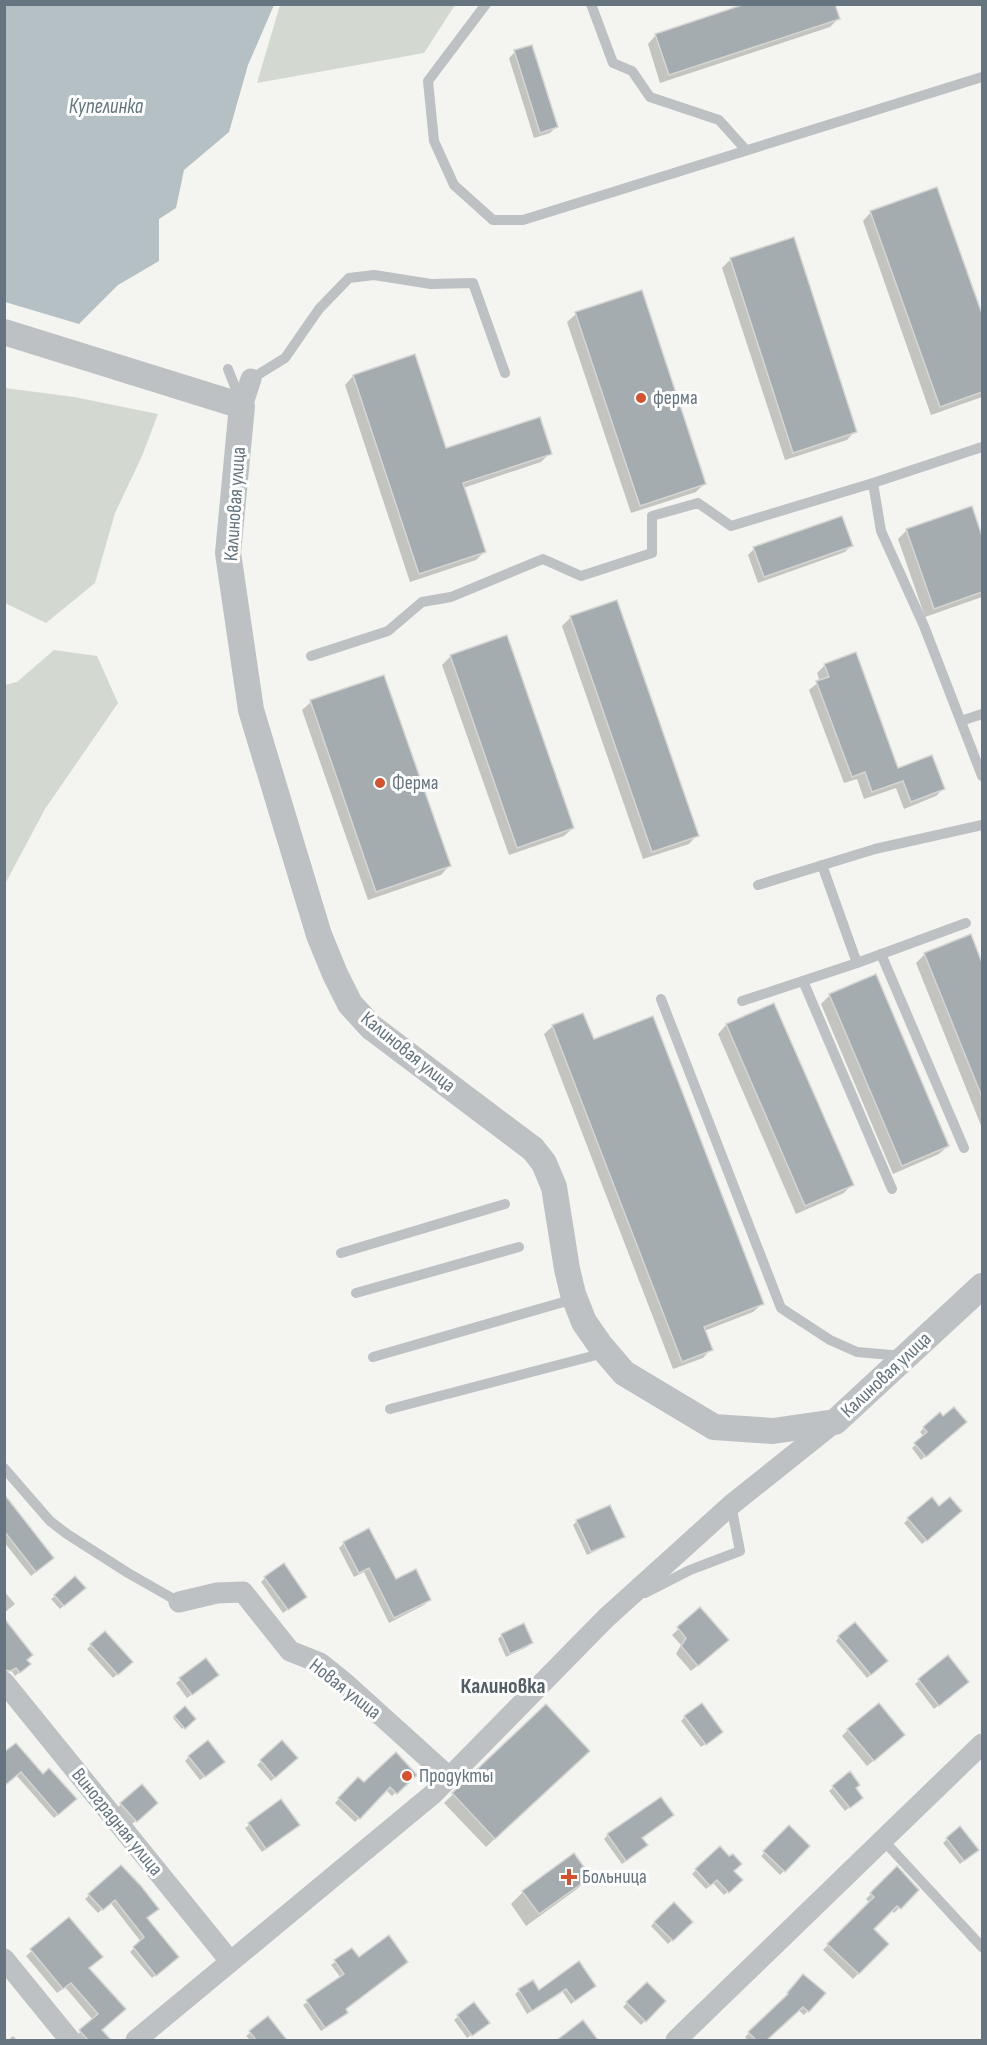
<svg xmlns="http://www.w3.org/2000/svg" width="987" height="2045" font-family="'Sofia Sans Condensed',sans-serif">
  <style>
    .green { fill: #d3d9d0 }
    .water { fill: #b4c0c3 }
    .shadow { fill: #0003 }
    .building { fill: #a4acb0; stroke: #d5d5d3; stroke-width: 1.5 }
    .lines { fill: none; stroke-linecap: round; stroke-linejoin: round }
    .service { stroke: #bdc1c4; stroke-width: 10 }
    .minor { stroke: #bdc1c4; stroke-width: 21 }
    .tertiary { stroke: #bdc1c4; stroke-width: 26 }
    .poi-dot { fill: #d6512e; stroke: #fff; stroke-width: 2 }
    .labels { text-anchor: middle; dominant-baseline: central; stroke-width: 6; stroke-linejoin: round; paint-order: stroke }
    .poi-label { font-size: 20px; fill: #65747f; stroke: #fff; text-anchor: start }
    .street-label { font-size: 20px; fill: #65747f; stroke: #fff }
    .water-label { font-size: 21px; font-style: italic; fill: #61767d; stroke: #fff }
    .quarter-label { font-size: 22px; font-weight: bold; fill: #525d65; stroke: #fff }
  </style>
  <rect width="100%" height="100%" fill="#f4f4f0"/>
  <g class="green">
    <polygon points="280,5 280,4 455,5 424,53 257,83"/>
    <polygon points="5,388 74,397 158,414 142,456 115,513 95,583 46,623 5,603"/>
    <polygon points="54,650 97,656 118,703 45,809 5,884 5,685 17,682"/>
  </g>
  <polygon class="water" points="4,5 274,5 248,65 229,132 184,170 176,208 159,219 159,261 118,285 79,324 5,302"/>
  <g class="shadow">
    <polygon points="838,19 830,27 660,83 648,44 656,35"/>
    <polygon points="515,52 556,127 550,133 534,138 509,58"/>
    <polygon points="936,189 982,319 982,397 931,415 863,221 871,212"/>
    <polygon points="731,259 855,431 847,440 785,460 722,268"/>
    <polygon points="576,314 705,483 696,492 631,513 567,322"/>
    <polygon points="353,376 445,450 550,453 541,462 463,488 484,552 476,560 410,582 345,385"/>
    <polygon points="971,508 982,541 982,597 925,617 898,539 907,530"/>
    <polygon points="851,546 845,552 758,583 748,555 754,549"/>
    <polygon points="616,602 697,835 689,844 643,859 562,626 570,618"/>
    <polygon points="451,656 573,828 564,836 509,855 442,665"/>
    <polygon points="825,665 898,770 943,789 936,796 904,809 896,788 864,799 857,779 844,783 809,690 820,681 817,673"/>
    <polygon points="311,702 449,866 441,875 368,900 302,710"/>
    <polygon points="970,936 982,967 982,1128 916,963 925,954"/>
    <polygon points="876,976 948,1146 939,1154 893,1174 821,1004 829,996"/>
    <polygon points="774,1005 852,1184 844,1193 796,1214 718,1034 726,1025"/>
    <polygon points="553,1026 593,1041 762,1304 753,1312 704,1331 711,1349 703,1358 673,1369 544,1034"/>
    <polygon points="961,1426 921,1460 912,1448 924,1437 920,1432 924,1428"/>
    <polygon points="931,1500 939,1509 956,1515 922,1544 904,1523"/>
    <polygon points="4,1509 47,1563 31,1576 4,1542"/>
    <polygon points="577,1521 623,1537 619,1540 587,1555 573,1525"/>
    <polygon points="344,1543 395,1581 429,1600 424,1605 389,1623 364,1572 354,1577 339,1548"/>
    <polygon points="265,1578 301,1600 283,1613 261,1582"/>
    <polygon points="84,1588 60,1609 51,1599 55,1596"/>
    <polygon points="4,1591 15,1604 4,1613"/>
    <polygon points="700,1609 721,1646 691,1671 676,1654 681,1645 672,1635"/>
    <polygon points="105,1633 131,1662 113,1678 87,1649"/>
    <polygon points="502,1635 531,1643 527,1647 506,1657 498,1639"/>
    <polygon points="839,1637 882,1665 867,1678 836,1641"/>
    <polygon points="4,1638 26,1660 25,1668 15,1676 11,1670 4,1674"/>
    <polygon points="948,1657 964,1685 934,1709 915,1684"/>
    <polygon points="206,1660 214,1679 187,1698 176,1683"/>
    <polygon points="546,1706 579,1760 486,1847 444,1803"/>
    <polygon points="185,1708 194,1719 182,1729 173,1718"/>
    <polygon points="685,1717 717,1736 701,1747 681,1721"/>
    <polygon points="848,1730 897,1741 867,1766 842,1736"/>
    <polygon points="282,1742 296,1758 271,1781 257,1765"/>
    <polygon points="4,1754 75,1799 54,1818 16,1775"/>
    <polygon points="189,1757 219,1765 200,1780 185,1761"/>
    <polygon points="415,1774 392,1796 386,1790 355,1822 335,1803 358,1779 364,1784"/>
    <polygon points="850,1774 857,1801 845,1811 829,1791"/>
    <polygon points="141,1786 152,1807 132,1824 117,1808"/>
    <polygon points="281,1801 294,1829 262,1852 245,1828"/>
    <polygon points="789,1827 808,1846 780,1875 761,1856"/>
    <polygon points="960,1828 973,1853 960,1864 943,1843"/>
    <polygon points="608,1835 641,1838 642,1849 622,1864 604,1839"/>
    <polygon points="720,1848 729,1858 732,1871 741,1880 724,1895 713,1883 706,1889 692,1874"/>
    <polygon points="121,1867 145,1919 173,1960 152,1978 130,1952 141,1942 110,1902 98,1913 85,1899"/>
    <polygon points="897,1868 917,1890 894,1913 891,1910 872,1929 887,1944 853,1979 823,1950 870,1903 866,1899"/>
    <polygon points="589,1877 577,1889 526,1926 511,1904 523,1892"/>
    <polygon points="674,1904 690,1922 668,1944 651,1926"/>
    <polygon points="69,1919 88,1968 124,2009 101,2030 109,2040 78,2040 75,2037 93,2020 65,1987 57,1993 26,1956"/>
    <polygon points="351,1950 342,2016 321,2031 303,2005 341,1978 331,1965"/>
    <polygon points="578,1963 590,1989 571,2004 562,1991 527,2014 515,1994 519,1991 539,1992"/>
    <polygon points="799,1980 808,2011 804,2015 798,2010 765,2040 748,2040 745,2037 785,1999 784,1998"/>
    <polygon points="647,1984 664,2001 641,2025 623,2007"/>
    <polygon points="474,2004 484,2026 467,2038 454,2020"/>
    <polygon points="268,2019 285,2040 250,2040 246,2036"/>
    <polygon points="582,2022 596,2040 559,2040"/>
    <polygon points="13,2036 17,2040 8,2040"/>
  </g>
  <g class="building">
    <polygon points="745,4 835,4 840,19 669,75 655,34"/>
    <polygon points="532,45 558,127 540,133 514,50"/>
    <polygon points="937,187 982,314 982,392 940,407 870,211"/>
    <polygon points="794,237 857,432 793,453 730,258"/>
    <polygon points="642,290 706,484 640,506 575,312"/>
    <polygon points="415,354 446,448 540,417 552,454 463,483 486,552 419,574 353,375"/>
    <polygon points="972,506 982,536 982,592 934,609 906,529"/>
    <polygon points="842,516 853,546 764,577 753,547"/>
    <polygon points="617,600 699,836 652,852 570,616"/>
    <polygon points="507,635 574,828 517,848 450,655"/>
    <polygon points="856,652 898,768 932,755 945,789 911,802 903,781 872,792 865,772 852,777 816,681 829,677 824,664"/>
    <polygon points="384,675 451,866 376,892 310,700"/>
    <polygon points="971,934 982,963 982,1097 924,953"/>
    <polygon points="876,974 949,1146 902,1166 829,994"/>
    <polygon points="774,1003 854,1185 805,1206 726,1024"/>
    <polygon points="583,1013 594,1039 653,1016 764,1304 704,1327 713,1350 682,1362 552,1025"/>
    <polygon points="954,1407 967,1422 926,1457 914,1443 927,1432 923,1427 940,1412 943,1416"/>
    <polygon points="4,1494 54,1558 36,1572 4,1531"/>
    <polygon points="932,1497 939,1506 950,1497 962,1511 927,1541 907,1518"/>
    <polygon points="610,1505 625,1537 591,1552 576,1520"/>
    <polygon points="369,1528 396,1579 416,1569 431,1600 394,1618 369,1568 359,1573 343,1542"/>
    <polygon points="284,1563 307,1597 288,1610 264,1577"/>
    <polygon points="75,1576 86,1588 64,1606 54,1595"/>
    <polygon points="700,1607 729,1640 698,1666 681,1646 686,1638 677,1627"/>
    <polygon points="4,1618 33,1655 27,1660 31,1664 20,1673 16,1668 11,1671 4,1670"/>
    <polygon points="855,1622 888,1661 871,1675 838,1636"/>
    <polygon points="524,1623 533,1643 510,1654 501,1634"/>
    <polygon points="105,1631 133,1662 118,1675 90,1644"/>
    <polygon points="948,1655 969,1682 939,1706 918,1679"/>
    <polygon points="206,1658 219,1675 192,1695 179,1678"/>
    <polygon points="702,1703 723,1732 706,1745 684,1716"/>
    <polygon points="879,1703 905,1735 874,1761 847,1729"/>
    <polygon points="546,1704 590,1751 495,1839 452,1793"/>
    <polygon points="185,1706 196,1719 185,1729 174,1716"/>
    <polygon points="208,1740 225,1762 205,1777 188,1756"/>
    <polygon points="282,1740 298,1758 275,1778 260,1760"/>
    <polygon points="16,1743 43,1774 49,1768 77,1799 58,1815 21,1772 4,1786 4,1752"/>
    <polygon points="396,1752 417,1775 397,1794 390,1787 360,1819 338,1798 358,1777 364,1782"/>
    <polygon points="850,1771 860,1785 856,1788 863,1798 850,1808 832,1786"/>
    <polygon points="142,1784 158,1803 137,1822 120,1803"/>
    <polygon points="661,1797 674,1815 642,1838 648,1845 626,1861 607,1834"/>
    <polygon points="281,1799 300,1825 266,1849 248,1823"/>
    <polygon points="789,1825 810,1846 785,1872 763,1851"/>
    <polygon points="960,1826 979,1850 964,1861 946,1838"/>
    <polygon points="720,1846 729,1856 733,1854 742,1864 734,1871 743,1880 729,1893 717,1880 710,1886 695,1869"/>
    <polygon points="574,1853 591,1877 539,1914 522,1891"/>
    <polygon points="121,1865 141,1886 159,1909 147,1918 179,1957 156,1976 133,1947 144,1937 115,1900 103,1910 88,1894"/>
    <polygon points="897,1866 919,1890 901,1909 897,1906 874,1929 889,1944 859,1974 827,1944 874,1897 870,1893"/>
    <polygon points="674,1902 693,1922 673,1941 654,1922"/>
    <polygon points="69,1917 103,1957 89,1968 126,2009 102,2030 111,2040 88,2040 79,2030 98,2014 71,1983 63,1989 30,1949"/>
    <polygon points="389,1935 408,1962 346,2009 348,2013 325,2028 306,2000 344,1974 334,1960 352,1948 359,1957"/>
    <polygon points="579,1961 596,1986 575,2001 566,1989 532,2011 518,1989 533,1980 539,1990"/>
    <polygon points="803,1974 826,1993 809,2012 803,2007 767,2040 756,2040 748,2032 788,1994 787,1993"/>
    <polygon points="647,1982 666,2001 646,2022 626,2002"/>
    <polygon points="474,2002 490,2023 472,2036 457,2015"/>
    <polygon points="268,2016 287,2040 256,2040 249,2031"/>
    <polygon points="583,2020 598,2040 557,2040"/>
  </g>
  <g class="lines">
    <g class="service">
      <polyline points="486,4 428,81 434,141 454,185 493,220 523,220 982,77"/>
      <polyline points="591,4 613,63 632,71 650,97 719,120 746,150"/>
      <polyline points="228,369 241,402"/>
      <polyline points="251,379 285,358 319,309 349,278 374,275 431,284 473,283 505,373"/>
      <polyline points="873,483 982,447"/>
      <polyline points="311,656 388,631 422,602 451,597 543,559 581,576 652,553 652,516 698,503 731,526 873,483 881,531 924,626 982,776"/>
      <polyline points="961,721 982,714"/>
      <polyline points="822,865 857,963 966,923"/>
      <polyline points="758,885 875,849 982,825"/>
      <polyline points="881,954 964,1148"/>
      <polyline points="803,981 892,1189"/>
      <polyline points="661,999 781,1308 830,1340 857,1352 903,1356"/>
      <polyline points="742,1001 857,963"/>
      <polyline points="341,1253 505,1204"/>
      <polyline points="356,1293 519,1247"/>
      <polyline points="373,1357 574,1299"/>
      <polyline points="390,1409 604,1353"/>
      <polyline points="4,1468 50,1521 67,1534 128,1573 179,1602"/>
      <polyline points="645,1593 690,1570 740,1551 731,1505"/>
      <polyline points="884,1841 982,1947"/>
    </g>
    <g class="minor">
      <polyline points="242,406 251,379"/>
      <polyline points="179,1602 217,1593 243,1592 290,1651 320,1663 345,1683 449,1777"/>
      <polyline points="4,1682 230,1961"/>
      <polyline points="4,1959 70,2040"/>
      <polyline points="136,2040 433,1794 606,1618 731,1505 835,1422"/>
      <polyline points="676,2040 982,1744"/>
    </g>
    <polyline class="tertiary" points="4,332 242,406 228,553 251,710 319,935 335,974 350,1004 371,1027 533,1149 544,1163 554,1187 567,1269 573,1294 584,1322 600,1345 624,1373 714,1427 773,1431 835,1422 982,1286"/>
  </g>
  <g class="poi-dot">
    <circle cx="641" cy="398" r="6"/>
    <circle cx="380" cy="783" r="6"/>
    <circle cx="407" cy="1776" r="6"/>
    <path d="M566 1868h6v6h6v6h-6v6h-6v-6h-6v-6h6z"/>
  </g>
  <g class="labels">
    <g class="poi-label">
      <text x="653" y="398">ферма</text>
      <text x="392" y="783">Ферма</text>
      <text x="419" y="1776">Продукты</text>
      <text x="582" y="1877">Больница</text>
    </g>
    <g class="street-label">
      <text transform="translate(235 504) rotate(-86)">Калиновая улица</text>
      <text transform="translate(408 1052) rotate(39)">Калиновая улица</text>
      <text transform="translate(886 1375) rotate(-43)">Калиновая улица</text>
      <text transform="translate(345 1689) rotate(38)">Новая улица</text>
      <text transform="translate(117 1822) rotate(51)">Виноградная улица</text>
    </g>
    <g class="water-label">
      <text x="106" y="106">Купелинка</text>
    </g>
    <g class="quarter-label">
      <text x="503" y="1686">Калиновка</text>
    </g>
  </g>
  <rect width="987" height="2045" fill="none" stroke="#65747f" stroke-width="12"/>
</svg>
